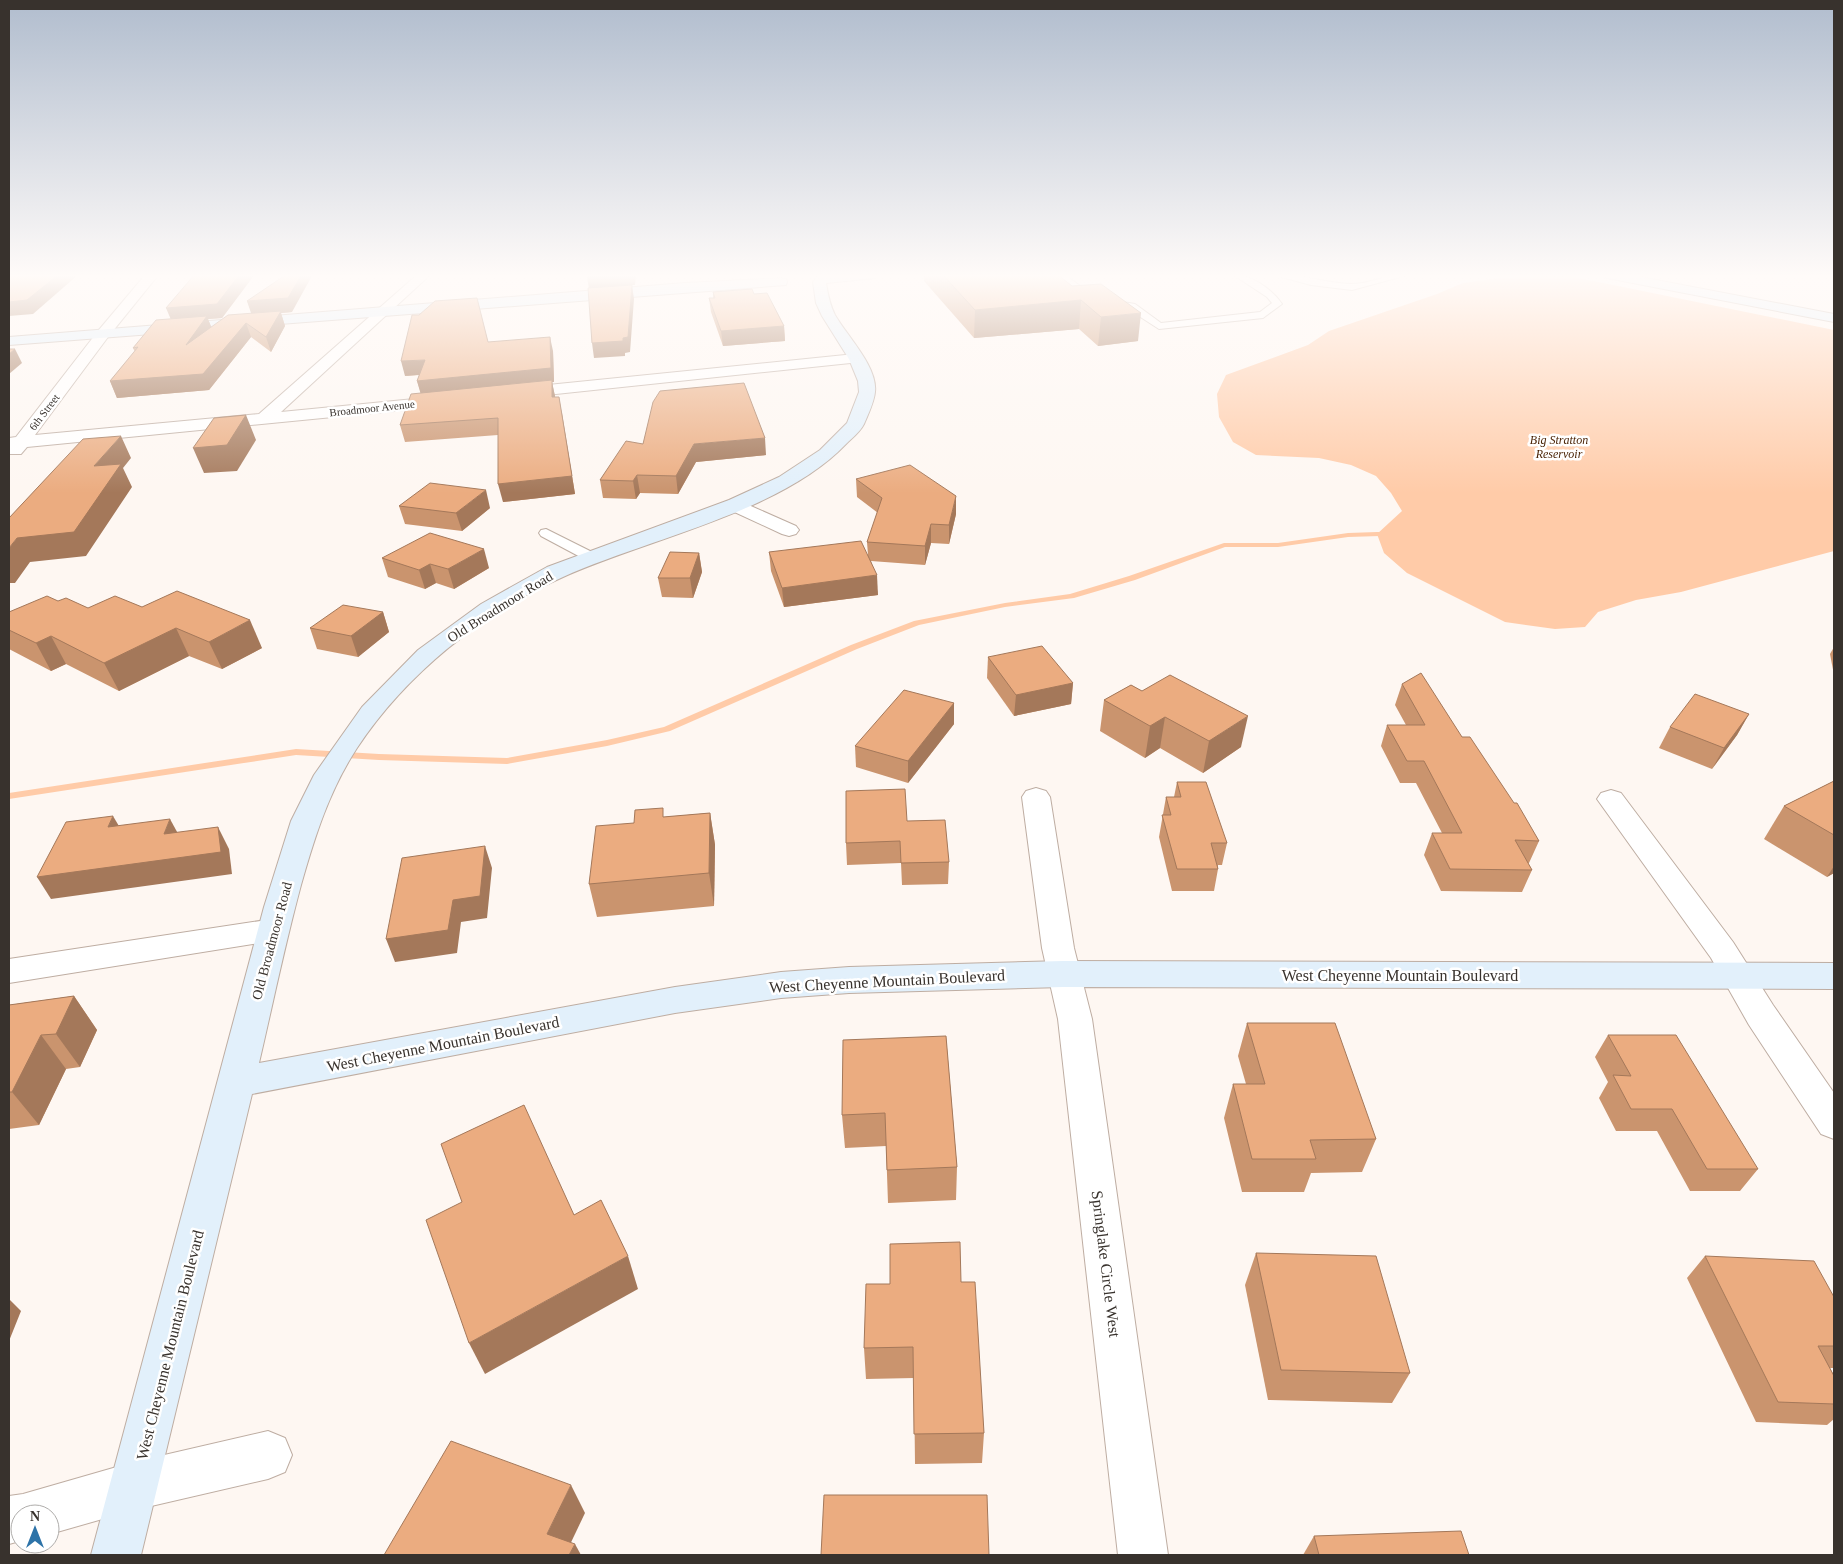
<svg xmlns="http://www.w3.org/2000/svg" width="1843" height="1564" font-family="'Times New Roman',serif">
  <style>
    .water { fill: #ffcba8 }
    .lines { fill: none; stroke-linecap: round; stroke-linejoin: round }
    .stream { fill: #ffcba8; fill-rule: evenodd }
    .lane-casing { stroke: #beada2; stroke-width: 2 }
    .street-casing { stroke: #beada2; stroke-width: 2 }
    .secondary-casing { stroke: #beada2; stroke-width: 2 }
    .lane { fill: #fff; fill-rule: evenodd }
    .street { fill: #fff; fill-rule: evenodd }
    .secondary { fill: #e2f0fb; fill-rule: evenodd }
    .wall { fill: #ca946e }
    .shaded-wall { fill: #a4785a }
    .building { fill: #ebac80; stroke: #a4785a }
    .labels { text-anchor: middle; dominant-baseline: central; stroke-width: 5; stroke-linejoin: round; paint-order: stroke }
    .far-street-label { font-size: 11px; fill: #38322d; stroke: #fff }
    .far-water-label { font-size: 12px; font-style: italic; fill: #461f00; stroke: #fff }
    .street-label { font-size: 14px; fill: #38322d; stroke: #fff }
    .near-street-label { font-size: 16px; fill: #38322d; stroke: #fff }
  </style>
  <rect width="100%" height="100%" fill="#fef7f2"/>
  <polygon class="water" points="1564,275 1834,330 1834,551 1681,592 1636,600 1598,612 1585,627 1555,629 1505,622 1407,573 1384,553 1377,534 1402,511 1391,493 1376,476 1351,465 1319,458 1256,455 1233,442 1219,417 1217,394 1226,375 1308,345 1329,331 1437,294 1463,283 1500,278"/>
  <g class="lines">
    <polygon class="stream" points="1377,532 1380,532 1380,536 1348,537 1278,547 1225,547 1135,580 1074,598 1005,607 919,625 857,649 670,731 607,746 507,764 379,760 296,755 9,799 9,793 296,749 379,754 507,758 607,740 664,727 851,645 914,621 1005,603 1070,594 1129,576 1224,543 1278,543 1348,533"/>
    <defs>
      <g id="lane">
        <path d="M1052,274H1063L1098,298L1135,304L1161,323L1260,312L1272,303L1267,297L1232,274C1250,274 1272,289 1282,304L1263,318L1159,329L1128,309L1092,302Z"/>
        <path d="M1277,274C1301,274 1325,283 1350,284C1370,285 1390,272 1411,274L1352,290L1311,285L1278,276Z"/>
        <polygon points="546,529 596,554 599,557 591,562 586,560 541,536 539,533 541,530"/>
      </g>
      <g id="street">
        <polygon points="146,274 159,274 108,337 35,435 259,414 418,274 431,274 281,412 445,396 453,401 445,406 27,447 21,454 9,454 9,438 16,437 98,331"/>
        <polygon points="855,354 860,356 863,359 860,362 518,398 510,393 518,388"/>
        <polygon points="735,499 796,526 799,530 796,534 789,536 782,534 728,509 725,505 728,501"/>
        <polygon points="1036,788 1046,791 1050,797 1074,948 1092,1019 1168,1555 1118,1555 1058,1019 1042,948 1022,797 1026,791"/>
        <polygon points="1611,790 1621,793 1733,942 1773,1005 1834,1093 1834,1139 1821,1134 1749,1025 1711,958 1597,799 1601,793"/>
        <polygon points="273,919 284,923 289,931 284,939 9,983 9,959"/>
        <polygon points="268,1431 285,1438 292,1455 285,1472 268,1479 134,1510 50,1534 50,1514 20,1514 20,1541 9,1544 9,1496 23,1494 134,1462"/>
      </g>
      <g id="secondary">
        <path d="M844,274H881L875,278L826,283C828,295 830,305 835,315C847,336 878,367 875,392C874,402 868,415 864,424C860,432 852,438 846,444C780,513 649,538 563,577C482,613 406,674 357,748C329,791 315,836 301,885C285,944 273,1003 259,1063L675,987L781,972L849,967L1063,961L1834,963V989L1063,987L849,993L781,998L675,1013L252,1094L141,1555H91L264,907L291,821L314,775L362,707L418,650L481,604L547,567L729,500L779,477L820,450L847,423L859,392L858,381L849,359L822,316L816,303L813,282L817,277Z"/>
        <polygon points="1601,274 1625,274 1834,314 1834,322 1607,278"/>
        <polygon points="781,278 786,279 787,282 786,285 9,345 9,337 685,283"/>
      </g>
    </defs>
    <use href="#lane" class="lane-casing"/>
    <use href="#street" class="street-casing"/>
    <use href="#secondary" class="secondary-casing"/>
    <use href="#lane" class="lane"/>
    <use href="#street" class="street"/>
    <use href="#secondary" class="secondary"/>
  </g>
  <g class="wall">
    <polygon points="195,274 255,274 222,318 208,319 211,327 252,313 247,301 292,312 281,313 285,326 271,352 251,337 209,390 117,398 110,381 135,352 133,348 171,319"/>
    <polygon points="924,274 1057,274 1138,341 1098,346 1079,329 974,338 924,281"/>
    <polygon points="713,292 754,294 784,326 785,341 723,346 711,312 709,298 713,298"/>
    <polygon points="488,342 553,351 554,382 552,382 555,397 562,413 575,494 503,502 498,435 405,442 400,425 421,393 417,381 419,375 405,376"/>
    <polygon points="643,444 766,455 696,462 678,494 640,493 636,499 603,498 600,480"/>
    <polygon points="856,479 956,514 949,544 931,543 925,565 871,561 878,595 784,607 771,571 769,552 868,555 867,542 878,513 857,497"/>
    <polygon points="399,506 490,508 462,531 405,524"/>
    <polygon points="699,553 702,572 693,598 662,597 658,578"/>
    <polygon points="382,558 489,568 454,589 436,583 425,589 388,577"/>
    <polygon points="142,607 262,648 222,669 189,656 119,691 66,664 51,671 9,649 9,612 88,608"/>
    <polygon points="383,612 389,632 358,657 317,649 310,628"/>
    <polygon points="1834,647 1834,675 1830,654"/>
    <polygon points="988,657 1073,683 1071,704 1014,716 987,678"/>
    <polygon points="1402,684 1462,737 1539,841 1529,863 1528,863 1532,870 1522,892 1441,891 1424,855 1432,833 1442,833 1416,783 1400,783 1381,746 1387,725 1406,725 1395,705"/>
    <polygon points="1131,685 1241,747 1203,773 1160,748 1145,758 1100,731 1104,700"/>
    <polygon points="954,703 954,724 908,783 856,767 855,746"/>
    <polygon points="1749,714 1737,735 1712,769 1659,748 1670,727"/>
    <polygon points="1834,781 1834,873 1827,877 1764,839 1784,806"/>
    <polygon points="1177,782 1227,843 1222,865 1218,865 1218,869 1214,891 1172,891 1159,837 1166,797 1174,797"/>
    <polygon points="710,813 715,845 714,906 597,917 589,884 634,823 665,817"/>
    <polygon points="907,821 949,862 948,884 902,885 901,863 847,865 846,843"/>
    <polygon points="74,996 97,1030 80,1067 66,1069 39,1125 9,1129 9,1005"/>
    <polygon points="1247,1023 1376,1139 1362,1172 1311,1173 1304,1192 1242,1192 1224,1118 1233,1084 1246,1084 1238,1056"/>
    <polygon points="1608,1035 1758,1169 1740,1191 1690,1191 1657,1131 1616,1131 1599,1098 1608,1082 1595,1057"/>
    <polygon points="946,1036 957,1167 956,1200 888,1203 886,1146 845,1148 842,1115"/>
    <polygon points="1256,1253 1410,1373 1392,1403 1268,1400 1245,1285"/>
    <polygon points="1705,1256 1834,1297 1834,1368 1830,1368 1834,1376 1834,1419 1827,1425 1756,1422 1687,1278"/>
    <polygon points="961,1282 984,1433 982,1463 915,1464 914,1378 866,1379 864,1348 890,1284"/>
    <polygon points="1314,1536 1469,1555 1303,1555"/>
  </g>
  <g class="shaded-wall">
    <polygon points="59,274 79,274 33,314 9,316 9,302"/>
    <polygon points="240,274 255,274 222,318 208,319 213,331 186,345 172,322 166,308"/>
    <polygon points="302,274 313,274 292,312 281,313 285,326 271,352 266,337 252,316 247,301"/>
    <polygon points="612,274 636,274 635,285 632,285 634,299 630,352 625,353 625,356 594,358 592,343 589,289 587,276"/>
    <polygon points="1081,300 1079,329 974,338 975,310"/>
    <polygon points="1141,313 1138,341 1098,346 1101,317"/>
    <polygon points="246,323 251,337 209,390 117,398 110,381"/>
    <polygon points="784,326 785,341 723,346 721,331"/>
    <polygon points="550,337 553,351 554,382 552,382 555,396 556,414 421,395 417,381"/>
    <polygon points="15,349 22,363 9,374 9,354"/>
    <polygon points="425,360 429,374 405,376 401,361"/>
    <polygon points="559,397 575,494 503,502 498,484"/>
    <polygon points="246,415 256,440 237,471 204,473 193,448"/>
    <polygon points="121,436 131,458 123,468 132,487 86,556 30,562 15,583 9,583 9,548 17,538 94,466"/>
    <polygon points="765,438 766,455 696,462 678,494 676,476 694,444"/>
    <polygon points="637,475 640,493 636,499 633,481"/>
    <polygon points="486,490 490,508 462,531 456,513"/>
    <polygon points="956,496 956,514 949,544 949,525"/>
    <polygon points="931,524 931,543 925,565 925,546"/>
    <polygon points="484,549 489,568 454,589 448,569"/>
    <polygon points="699,553 702,572 693,598 690,578"/>
    <polygon points="430,564 436,583 425,589 419,570"/>
    <polygon points="877,575 878,595 784,607 782,588"/>
    <polygon points="383,612 389,632 358,657 351,636"/>
    <polygon points="250,620 262,648 222,669 209,642"/>
    <polygon points="176,628 189,656 119,691 104,663"/>
    <polygon points="51,636 66,664 51,671 36,643"/>
    <polygon points="1073,683 1071,704 1014,716 1016,695"/>
    <polygon points="954,703 954,724 908,783 908,761"/>
    <polygon points="1749,714 1737,735 1712,769 1724,748"/>
    <polygon points="1248,716 1241,747 1203,773 1209,741"/>
    <polygon points="1165,717 1160,748 1145,758 1150,726"/>
    <polygon points="710,813 715,845 714,906 709,873"/>
    <polygon points="113,816 126,838 108,827"/>
    <polygon points="170,819 182,841 164,834"/>
    <polygon points="218,827 229,849 232,874 51,899 37,877"/>
    <polygon points="485,846 492,868 487,918 461,922 457,953 395,962 386,939 453,900"/>
    <polygon points="1834,866 1834,873 1827,877"/>
    <polygon points="74,996 97,1030 80,1067 56,1034"/>
    <polygon points="41,1035 66,1069 39,1125 12,1092"/>
    <polygon points="628,1256 638,1289 485,1374 469,1343"/>
    <polygon points="9,1299 21,1311 9,1341"/>
    <polygon points="571,1485 585,1513 565,1555 547,1534"/>
    <polygon points="575,1544 581,1555 569,1555"/>
  </g>
  <g class="building">
    <polygon points="10,274 59,274 27,300 9,302 9,275"/>
    <polygon points="195,274 240,274 217,304 166,308"/>
    <polygon points="287,274 302,274 288,298 247,301"/>
    <polygon points="587,274 612,274 587,276"/>
    <polygon points="942,274 1057,274 1072,286 1101,284 1141,313 1101,317 1081,300 975,310"/>
    <polygon points="632,285 628,337 623,338 623,341 592,343 588,288"/>
    <polygon points="752,289 754,294 767,293 784,326 721,331 709,298 715,298 713,292"/>
    <polygon points="477,298 488,342 550,337 551,368 417,381 425,360 401,361 412,315 419,315 435,301"/>
    <polygon points="281,311 266,337 246,323 203,374 110,381 138,347 133,348 156,320 207,316 186,345 228,315"/>
    <polygon points="9,349 15,349 9,354"/>
    <polygon points="552,380 552,397 559,397 572,476 498,484 498,418 400,425 411,394"/>
    <polygon points="744,383 765,438 694,444 676,476 637,475 633,481 600,480 626,441 643,444 653,402 660,391"/>
    <polygon points="246,415 227,445 193,448 214,418"/>
    <polygon points="121,436 94,466 121,464 74,532 17,538 9,548 9,518 83,439"/>
    <polygon points="910,465 956,496 949,525 931,524 925,546 867,542 882,498 856,479"/>
    <polygon points="430,483 486,490 456,513 399,506"/>
    <polygon points="430,533 484,549 448,569 430,564 419,570 382,558"/>
    <polygon points="861,541 877,575 782,588 769,552"/>
    <polygon points="670,552 699,553 690,578 658,578"/>
    <polygon points="177,591 250,620 209,642 176,628 104,663 51,636 36,643 9,630 9,612 47,596 58,601 66,598 88,608 115,596 142,607"/>
    <polygon points="343,605 383,612 351,636 310,628"/>
    <polygon points="1042,646 1073,683 1016,695 988,657"/>
    <polygon points="1421,673 1462,737 1470,737 1514,803 1517,803 1539,841 1515,840 1532,870 1450,869 1432,833 1462,833 1424,761 1407,761 1387,725 1425,725 1402,684"/>
    <polygon points="1170,675 1248,716 1209,741 1165,717 1150,726 1104,700 1131,685 1142,691"/>
    <polygon points="904,690 954,703 908,761 855,746"/>
    <polygon points="1695,694 1749,714 1724,748 1670,727"/>
    <polygon points="1834,781 1834,835 1784,806"/>
    <polygon points="1177,782 1206,782 1227,843 1211,843 1218,869 1177,869 1162,815 1171,815 1166,797 1181,797"/>
    <polygon points="905,789 907,821 945,820 949,862 901,863 900,841 846,843 846,791"/>
    <polygon points="663,808 663,817 710,813 709,873 589,884 596,826 634,823 635,810"/>
    <polygon points="113,816 108,827 170,819 164,834 218,827 221,852 37,877 66,822"/>
    <polygon points="485,846 480,896 453,900 448,930 386,939 402,858"/>
    <polygon points="74,996 56,1034 41,1035 12,1092 9,1092 9,1005"/>
    <polygon points="1247,1023 1335,1023 1376,1139 1310,1140 1316,1159 1252,1159 1233,1084 1265,1084"/>
    <polygon points="1608,1035 1676,1035 1758,1169 1707,1169 1672,1109 1631,1109 1613,1075 1631,1076"/>
    <polygon points="946,1036 957,1167 887,1170 885,1113 842,1115 843,1040"/>
    <polygon points="524,1105 574,1215 601,1200 628,1256 469,1343 426,1220 462,1202 441,1144"/>
    <polygon points="960,1242 961,1282 975,1282 984,1433 914,1434 913,1347 864,1348 866,1284 890,1284 890,1244"/>
    <polygon points="1256,1253 1376,1256 1410,1373 1281,1370"/>
    <polygon points="1705,1256 1814,1261 1834,1297 1834,1346 1818,1346 1834,1376 1834,1404 1778,1402"/>
    <polygon points="451,1441 571,1485 547,1534 575,1544 569,1555 384,1555"/>
    <polygon points="824,1495 987,1495 989,1555 821,1555"/>
    <polygon points="1461,1531 1469,1555 1319,1555 1314,1536"/>
  </g>
  <linearGradient id="sky" x2="0" y2="1"><stop stop-color="#b1bdce"/><stop offset="0.56" stop-color="#fffbf9"/><stop offset="1" stop-color="#fffbf9" stop-opacity="0"/></linearGradient>
  <rect width="1843" height="493" fill="url(#sky)"/>
  <g class="labels">
    <g class="far-street-label">
      <text transform="translate(372 408) rotate(-6)">Broadmoor Avenue</text>
      <text transform="translate(44 412) rotate(-53)">6th Street</text>
    </g>
    <g class="far-water-label">
      <text x="1559" y="440">Big Stratton<tspan x="1559" dy="14">Reservoir</tspan></text>
    </g>
    <g class="street-label">
      <text transform="translate(500 607) rotate(-32)">Old Broadmoor Road</text>
      <text transform="translate(272 941) rotate(-75)">Old Broadmoor Road</text>
    </g>
    <g class="near-street-label">
      <text x="1400" y="975">West Cheyenne Mountain Boulevard</text>
      <text transform="translate(887 981) rotate(-3)">West Cheyenne Mountain Boulevard</text>
      <text transform="translate(443 1044) rotate(-11)">West Cheyenne Mountain Boulevard</text>
      <text transform="translate(1106 1264) rotate(83)">Springlake Circle West</text>
      <text transform="translate(170 1345) rotate(-76)">West Cheyenne Mountain Boulevard</text>
    </g>
  </g>
  <rect width="1843" height="1564" fill="none" stroke="#38322d" stroke-width="20"/>
  <g transform="translate(35 1529)"><circle r="24" fill="#ffffff" stroke="#afadab"/>
  <path d="M0-4L9 19L0 12L-9 19Z" fill="#2d73a8"/>
  <text y="-8" font-size="14" font-weight="bold" text-anchor="middle" fill="#38322d">N</text>
  </g>
</svg>
